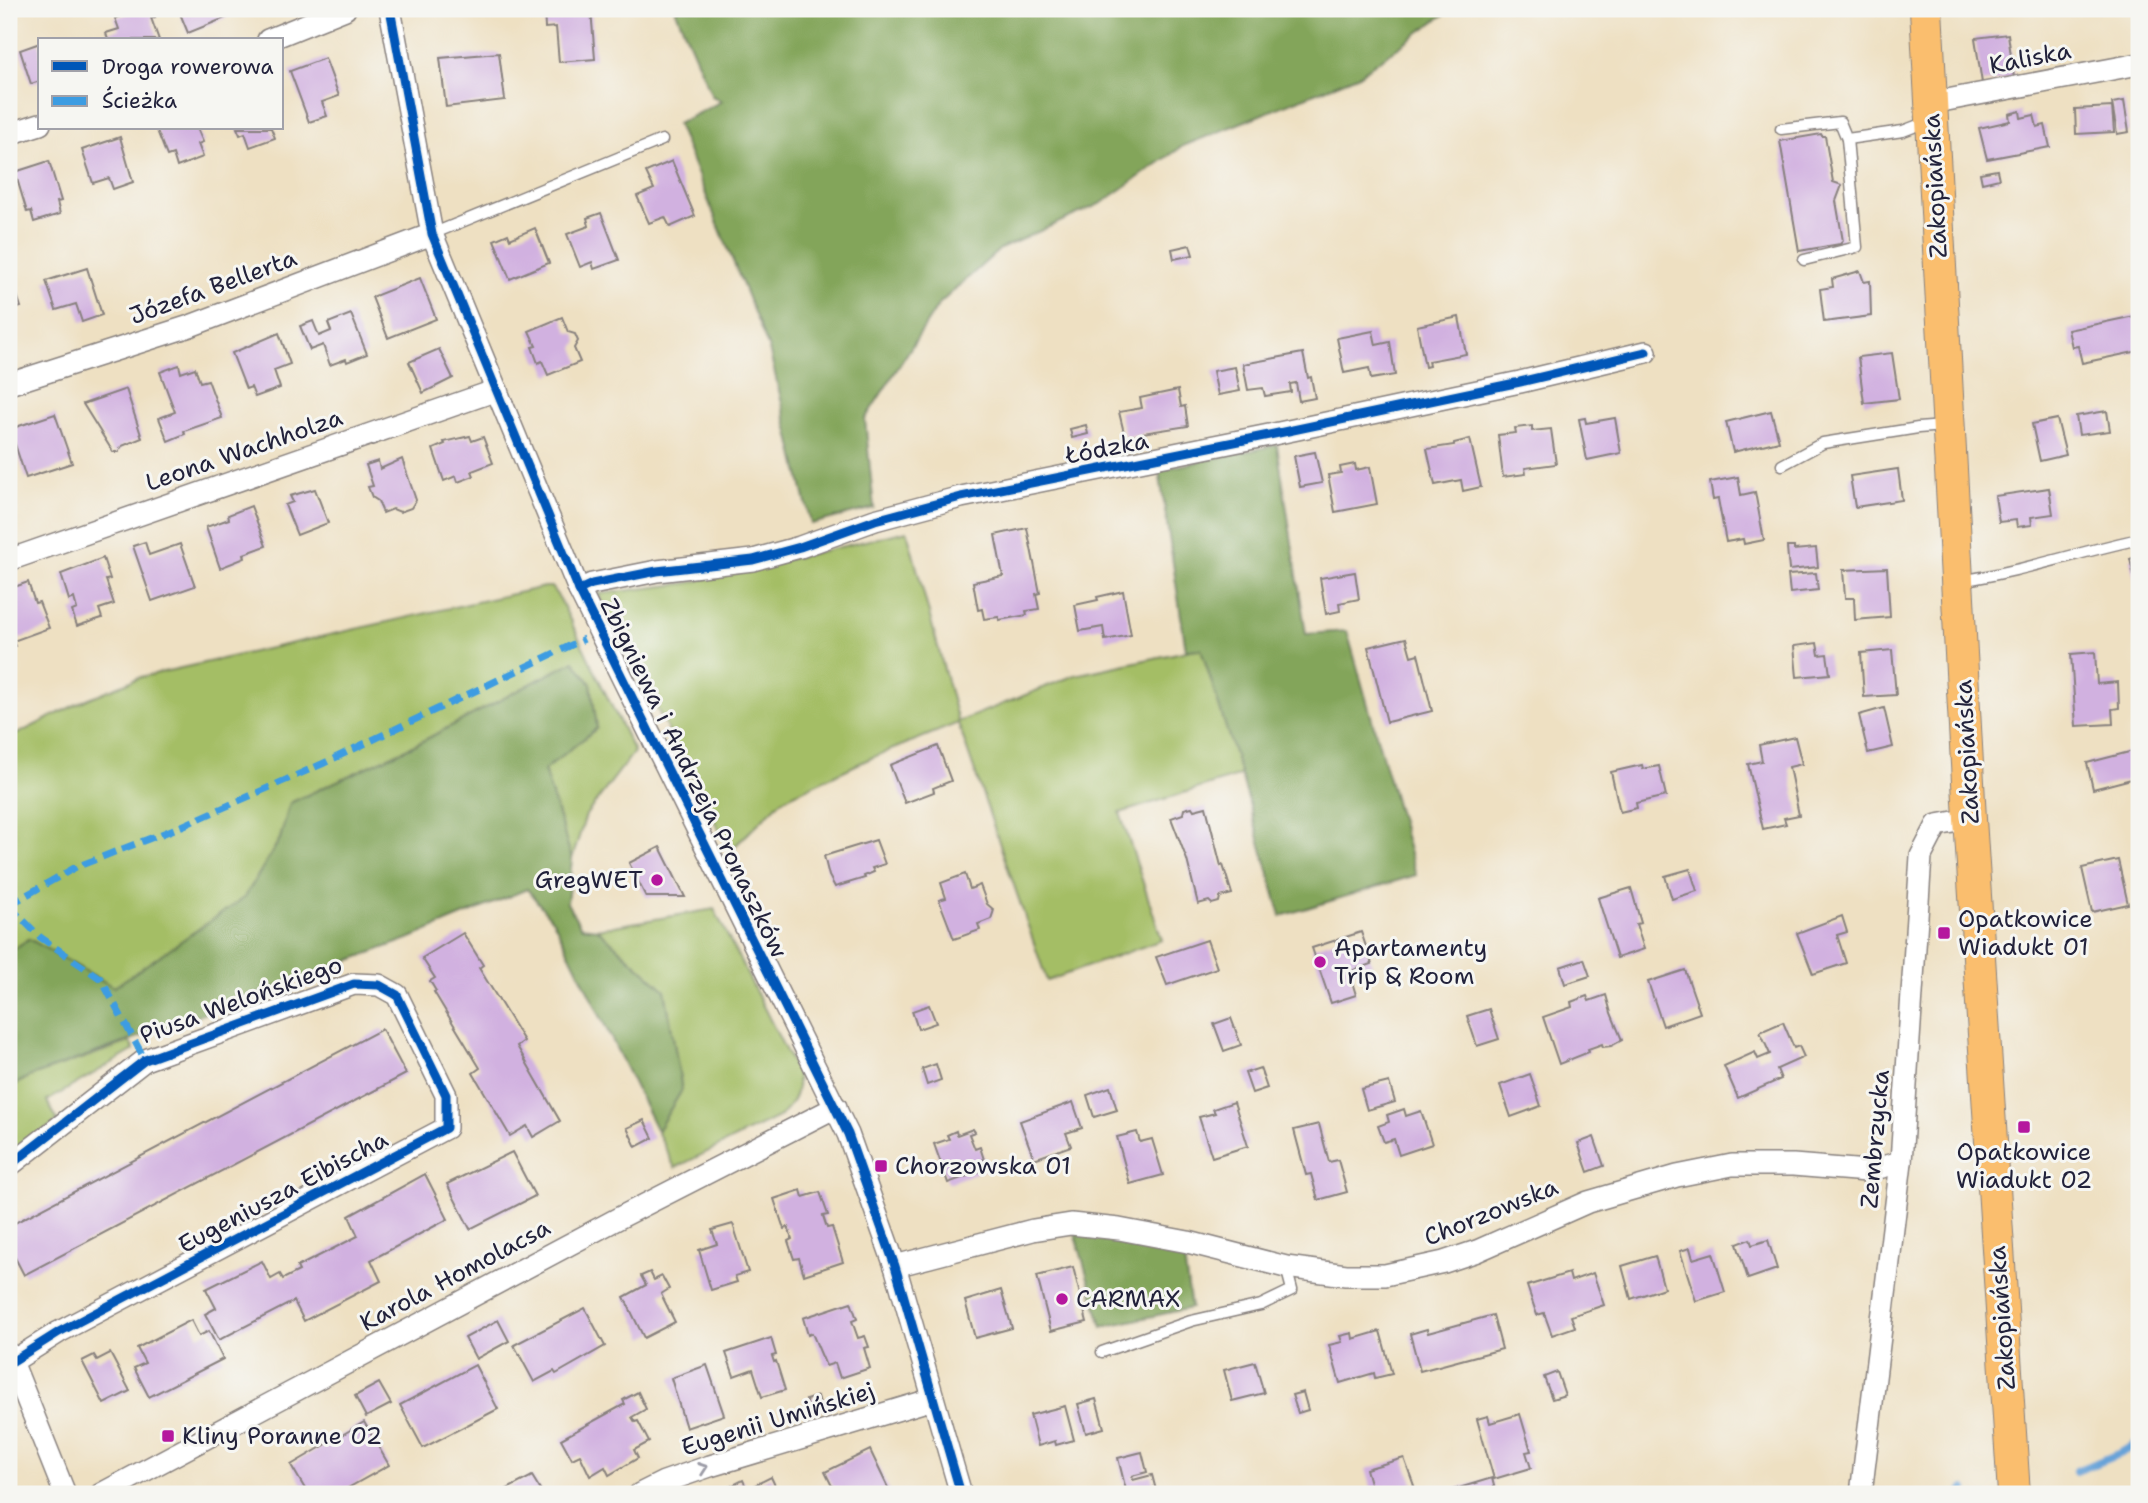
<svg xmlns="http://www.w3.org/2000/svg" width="2148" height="1503" font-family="'Shantell Sans',sans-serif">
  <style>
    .green { fill: #a4be65; stroke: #637050; stroke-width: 2 }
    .forest { fill: #83a55a; stroke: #52644a; stroke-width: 2 }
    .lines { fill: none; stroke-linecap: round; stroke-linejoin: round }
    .stream { stroke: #67a3d8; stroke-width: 8 }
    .building { fill: #d1b1e0 }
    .service-casing { stroke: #88817e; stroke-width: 13 }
    .minor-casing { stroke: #88817e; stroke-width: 24 }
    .primary-casing { stroke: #88817e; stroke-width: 34 }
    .service { stroke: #fff; stroke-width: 10 }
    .minor { stroke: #fff; stroke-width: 21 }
    .primary { stroke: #fabe6e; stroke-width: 32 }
    .quiet { stroke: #3c9ce2; stroke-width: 7; stroke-dasharray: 14 7; stroke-linecap: butt }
    .cycleway-casing { stroke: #f6f6f2; stroke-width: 13 }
    .cycleway { stroke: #0057b8; stroke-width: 9 }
    .oneway { stroke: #9c9ca7 }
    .poi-dot { fill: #b5179e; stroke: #f6f6f2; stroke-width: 2.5 }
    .labels { text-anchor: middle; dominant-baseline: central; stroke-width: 6; stroke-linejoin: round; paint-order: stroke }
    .street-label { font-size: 24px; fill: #22223b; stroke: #f6f6f2 }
    .poi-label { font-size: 24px; fill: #22223b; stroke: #f6f6f2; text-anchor: start }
  </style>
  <rect width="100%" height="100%" fill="#f6f6f2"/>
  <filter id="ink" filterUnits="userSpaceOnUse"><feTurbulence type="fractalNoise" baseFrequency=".0143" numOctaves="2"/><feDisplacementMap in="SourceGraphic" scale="14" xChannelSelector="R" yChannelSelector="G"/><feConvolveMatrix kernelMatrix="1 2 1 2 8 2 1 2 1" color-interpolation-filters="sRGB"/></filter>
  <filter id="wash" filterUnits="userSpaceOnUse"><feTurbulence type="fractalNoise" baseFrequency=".00686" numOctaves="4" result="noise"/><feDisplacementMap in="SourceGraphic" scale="28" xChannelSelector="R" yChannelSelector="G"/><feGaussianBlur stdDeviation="1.57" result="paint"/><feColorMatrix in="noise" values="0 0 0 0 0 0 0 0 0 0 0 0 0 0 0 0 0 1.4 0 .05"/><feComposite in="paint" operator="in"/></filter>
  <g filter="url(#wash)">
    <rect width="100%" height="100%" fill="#eee0c2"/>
    <g class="green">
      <polygon points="907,531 958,722 1075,675 1201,648 1241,775 1120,813 1162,940 1047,981 958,723 871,758 783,799 730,851 598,594 688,583"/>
      <polygon points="544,587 551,587 560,599 634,752 586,815 572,859 544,770 597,728 591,684 574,661 419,743 290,803 280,839 245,897 114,988 29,939 9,952 9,738 87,699 141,677"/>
      <path d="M714,909L797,1073C799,1093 794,1103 780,1116L675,1168L657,1131L682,1090L665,990L597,929Z"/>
      <polygon points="130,1042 134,1050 47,1101 58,1121 9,1154 9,1088 29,1077"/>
    </g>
    <g class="forest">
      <polygon points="675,9 1452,9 1357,76 1183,146 1102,203 1000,249 939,304 865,419 874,508 811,524 769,349 677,124 722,101 712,96"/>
      <polygon points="1277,445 1306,634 1347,631 1416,875 1281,916 1241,775 1201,649 1186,650 1159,470"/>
      <polygon points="574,661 591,684 597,728 544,770 572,859 567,903 581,927 597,929 665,990 682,1090 657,1131 554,922 527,889 408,939 29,1077 9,1088 9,952 29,939 114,987 245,897 280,839 290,803 419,743"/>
      <polygon points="1075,1233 1118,1237 1184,1259 1191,1308 1102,1327"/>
    </g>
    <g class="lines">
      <g class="stream">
        <polyline points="2076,1471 2121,1453 2139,1442"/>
        <polyline points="1960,1494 1965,1489"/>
      </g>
    </g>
    <g id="blocks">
      <g class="building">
        <polygon points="141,9 152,9 155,17 151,18 159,40 108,40 106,33 119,29 115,18"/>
        <polygon points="185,9 233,9 235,14 188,33 179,11"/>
        <polygon points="544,9 591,9 595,59 559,62 556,27 545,28"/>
        <polygon points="2008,34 2014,78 1982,83 1975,38"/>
        <polygon points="40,43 40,81 31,84 20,50"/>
        <polygon points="499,53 505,100 446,107 440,58"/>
        <polygon points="325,58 339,96 322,102 327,116 309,122 290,71"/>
        <polygon points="2124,101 2129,132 2117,134 2112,103"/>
        <polygon points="2112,107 2114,132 2076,134 2075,109"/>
        <polygon points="2020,111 2021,118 2034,115 2037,127 2045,125 2050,147 1987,159 1979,128 2010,121 2009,114"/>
        <polygon points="156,128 197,128 203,142 198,144 203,157 177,167 173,154 167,156"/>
        <polygon points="237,128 271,128 275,138 250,147 245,133 240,135"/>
        <polygon points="1821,134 1822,136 1825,136 1833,182 1842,185 1836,201 1843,241 1840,244 1799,251 1780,141"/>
        <polygon points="120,137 133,182 113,189 109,178 93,183 82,150"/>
        <polygon points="49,161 61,201 57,202 60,214 34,222 31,211 27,212 15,172"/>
        <polygon points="672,161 695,216 670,227 665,217 649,223 637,196 654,189 646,172"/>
        <polygon points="1997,170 1999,179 1982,183 1980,173"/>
        <polygon points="601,213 619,260 594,269 592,262 580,267 567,234 589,226 587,218"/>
        <polygon points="535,228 549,263 510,279 494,240 508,234 510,239"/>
        <polygon points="1190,245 1193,255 1174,259 1172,249"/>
        <polygon points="87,268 102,315 82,322 76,304 56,310 46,281"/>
        <polygon points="9,271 21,307 9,310"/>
        <polygon points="1860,271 1864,282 1870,281 1871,316 1824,322 1820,289 1833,287 1832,279"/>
        <polygon points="420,278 436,319 388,338 372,297"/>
        <polygon points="351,314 367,354 347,362 346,359 330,365 323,345 310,350 300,326 313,321 319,336 331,331 328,323"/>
        <polygon points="2139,315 2139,351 2082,363 2078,346 2072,347 2068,330"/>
        <polygon points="562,317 568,332 575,334 578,341 574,348 580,362 548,375 542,361 538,363 532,347 536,346 529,331"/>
        <polygon points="1459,317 1466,354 1428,361 1429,366 1425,367 1417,326"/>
        <polygon points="1373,331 1376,345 1390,342 1395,375 1371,379 1369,368 1344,373 1337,338"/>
        <polygon points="279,333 290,364 274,370 280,388 255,397 251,387 246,389 232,353"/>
        <polygon points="439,349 453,378 423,393 409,362"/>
        <polygon points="1303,353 1308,378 1311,377 1315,398 1299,401 1296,383 1290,384 1291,392 1265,396 1263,388 1248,390 1243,364"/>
        <polygon points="1892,353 1899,399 1864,403 1858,357"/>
        <polygon points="179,365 181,373 195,368 200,382 208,380 222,418 184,431 185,434 168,441 159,418 175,412 160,372"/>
        <polygon points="1235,367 1240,391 1218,395 1213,371"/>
        <polygon points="126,389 142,438 122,446 118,452 113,452 83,404"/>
        <polygon points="1178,390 1181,407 1185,406 1188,426 1142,433 1142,435 1125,437 1119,412 1142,408 1140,398"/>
        <polygon points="1771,411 1779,441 1733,452 1726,422"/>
        <polygon points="2107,411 2110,431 2079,435 2076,416"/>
        <polygon points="55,414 72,463 26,478 10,429"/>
        <polygon points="1585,418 1586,423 1615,418 1621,453 1587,460 1579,419"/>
        <polygon points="2057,419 2066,455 2040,461 2032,424"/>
        <polygon points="1086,425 1088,434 1072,438 1070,429"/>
        <polygon points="1532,426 1532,431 1551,429 1556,464 1525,468 1526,474 1503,477 1498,435 1516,433 1515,428"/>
        <polygon points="470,436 472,441 483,437 493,463 472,471 474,476 458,482 456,476 444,481 433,449 445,444 444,442"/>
        <polygon points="1470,439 1481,487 1463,491 1461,480 1435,485 1427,449 1454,445 1454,443"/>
        <polygon points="1315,452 1322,483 1300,487 1294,456"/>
        <polygon points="402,459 416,500 411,508 400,512 393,509 383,513 378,501 372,497 368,487 373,486 366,465 378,461 380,469"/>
        <polygon points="1355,464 1356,470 1370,467 1377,504 1335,512 1328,475 1341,473 1340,467"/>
        <polygon points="1898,469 1902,500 1855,507 1850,476"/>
        <polygon points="1738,477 1741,495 1755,492 1764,540 1744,544 1743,539 1726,542 1718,499 1713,500 1710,482"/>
        <polygon points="2049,488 2053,514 2031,517 2032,525 2017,527 2016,520 1999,522 1995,496"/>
        <polygon points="315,489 328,523 297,535 285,505 293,502 290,496"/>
        <polygon points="251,506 266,546 244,554 245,558 220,568 206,527 229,519 228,515"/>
        <polygon points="1027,528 1040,593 1036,594 1039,609 1026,611 1027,615 999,620 999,617 984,619 982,609 978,610 973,582 1003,576 995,535"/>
        <polygon points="145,542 149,555 180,544 195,586 152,601 133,546"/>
        <polygon points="1787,547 1794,547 1794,550 1816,548 1818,567 1789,570"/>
        <polygon points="2139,556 2139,594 2138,594 2130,559"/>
        <polygon points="103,558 110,579 106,580 114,604 99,609 102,618 77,626 72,611 77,609 74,598 69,600 61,574"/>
        <polygon points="1887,568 1890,617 1855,620 1854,598 1845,598 1843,570"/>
        <polygon points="1355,572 1359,599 1339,603 1340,611 1326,614 1320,578"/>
        <polygon points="1816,573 1818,590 1790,593 1788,575"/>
        <polygon points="28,582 35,603 39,602 49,628 13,641 15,646 9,648 9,589"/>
        <polygon points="1123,591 1131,635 1105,640 1103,627 1080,631 1075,605 1098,600 1097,597"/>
        <polygon points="1406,638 1411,656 1418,654 1432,711 1387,722 1368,647"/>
        <polygon points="1817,643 1819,655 1827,654 1830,674 1797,677 1794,646"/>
        <polygon points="1892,650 1896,695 1864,697 1861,653"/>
        <polygon points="2095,652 2097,684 2118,682 2119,708 2112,709 2113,724 2076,726 2071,654"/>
        <polygon points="1884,708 1893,747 1868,753 1859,715"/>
        <polygon points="1795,737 1802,764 1789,767 1799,815 1784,818 1786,824 1763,829 1748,764 1762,761 1759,745"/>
        <polygon points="938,746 951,781 933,788 934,792 905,803 890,765"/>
        <polygon points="2133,751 2139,777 2093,789 2087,763"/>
        <polygon points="1642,765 1643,769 1659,766 1666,796 1636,803 1637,808 1620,812 1611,772"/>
        <polygon points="1192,807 1194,810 1206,807 1221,866 1223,865 1232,894 1220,897 1219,902 1212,904 1209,901 1198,904 1187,860 1171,818 1183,814 1184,809"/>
        <polygon points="876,840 885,864 872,868 874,872 864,876 865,878 835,887 829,876 824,856"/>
        <polygon points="660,847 685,897 646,897 629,863"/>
        <polygon points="2118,860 2128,904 2092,912 2082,868"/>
        <polygon points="1690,869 1697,891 1672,899 1665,876"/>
        <polygon points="965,874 970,889 980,885 987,904 994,910 991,919 978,924 980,930 954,939 939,900 946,898 941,883"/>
        <polygon points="1631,888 1641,923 1636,924 1644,949 1617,958 1598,898"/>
        <polygon points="1842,916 1847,932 1837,935 1846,963 1813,974 1797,933"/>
        <polygon points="1361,932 1372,964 1349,972 1356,995 1331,1003 1312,948"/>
        <polygon points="463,933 483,965 479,968 524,1041 517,1046 560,1121 533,1137 527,1126 510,1136 473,1073 480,1068 434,992 436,991 430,981 435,978 422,958"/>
        <polygon points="1207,940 1217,968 1167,985 1156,957"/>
        <polygon points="1584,959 1590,976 1565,984 1560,967"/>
        <polygon points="1685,970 1700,1013 1663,1026 1648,982"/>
        <polygon points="1606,995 1611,1013 1622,1040 1611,1046 1603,1047 1602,1044 1588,1049 1589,1052 1559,1064 1543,1017 1572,1007 1571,1002 1587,996 1589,1001"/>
        <polygon points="929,1005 936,1023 918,1029 912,1011"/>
        <polygon points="1489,1009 1499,1039 1477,1046 1467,1016"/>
        <polygon points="1231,1018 1241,1045 1224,1051 1214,1024"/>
        <polygon points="1783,1022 1794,1048 1799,1046 1804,1057 1777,1069 1781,1079 1738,1098 1724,1066 1755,1052 1758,1059 1770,1054 1760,1032"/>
        <polygon points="382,1029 406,1074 24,1275 9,1246 9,1226"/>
        <polygon points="936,1064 941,1080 927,1085 922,1069"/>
        <polygon points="1260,1068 1267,1088 1252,1093 1245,1073"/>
        <polygon points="1530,1074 1541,1106 1511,1117 1500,1085"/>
        <polygon points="1389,1082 1395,1102 1367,1110 1361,1089"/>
        <polygon points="1110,1087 1117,1110 1094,1117 1087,1095"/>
        <polygon points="1073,1102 1082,1128 1066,1133 1071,1146 1034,1159 1020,1121"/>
        <polygon points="1234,1102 1248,1146 1212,1157 1199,1117 1215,1113 1213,1109"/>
        <polygon points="1404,1109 1406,1116 1421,1111 1432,1144 1399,1155 1394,1139 1384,1142 1378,1126 1389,1122 1387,1115"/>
        <polygon points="644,1120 653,1138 636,1147 627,1128"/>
        <polygon points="1319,1124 1329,1162 1338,1160 1347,1192 1318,1200 1311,1174 1306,1175 1294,1130"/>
        <polygon points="973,1129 975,1132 969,1134 975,1149 980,1147 987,1169 948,1183 934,1144 949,1139 947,1135 956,1131 957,1135"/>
        <polygon points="1137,1132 1140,1142 1152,1139 1163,1175 1130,1184 1117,1137"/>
        <polygon points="1594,1137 1604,1166 1588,1172 1578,1143"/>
        <polygon points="512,1152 535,1196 470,1229 447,1184"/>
        <polygon points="425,1174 448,1219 371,1260 381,1281 304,1321 294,1301 219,1340 205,1314 216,1308 206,1289 262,1261 271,1279 280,1274 283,1279 299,1271 297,1267 358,1236 349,1216"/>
        <polygon points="801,1190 803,1197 820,1192 828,1215 823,1216 827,1228 832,1227 843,1262 804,1275 799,1258 794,1259 788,1241 792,1239 788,1227 784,1229 774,1199"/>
        <polygon points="733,1224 748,1272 735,1276 737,1282 711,1290 699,1250 717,1244 712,1230"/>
        <polygon points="1750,1239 1752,1245 1768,1240 1777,1269 1748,1279 1737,1244"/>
        <polygon points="1690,1248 1693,1259 1713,1253 1725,1292 1696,1301 1680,1251"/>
        <polygon points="1655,1256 1664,1288 1631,1299 1622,1266"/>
        <polygon points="1073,1267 1087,1322 1051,1331 1037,1276"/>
        <polygon points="650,1272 654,1280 662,1276 669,1289 661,1294 675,1322 644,1338 624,1297 646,1285 641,1276"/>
        <polygon points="1569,1273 1571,1281 1593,1273 1604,1305 1571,1316 1575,1327 1552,1335 1544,1313 1537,1315 1527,1286"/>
        <polygon points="1001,1290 1012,1328 975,1338 965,1301"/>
        <polygon points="851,1302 857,1319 852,1321 858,1338 865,1336 869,1347 864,1348 870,1368 840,1378 835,1363 826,1366 812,1333 808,1335 803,1318"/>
        <polygon points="585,1308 605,1346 556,1374 554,1371 534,1382 514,1345"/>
        <polygon points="1493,1315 1502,1349 1420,1371 1410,1334 1427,1329 1428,1333"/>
        <polygon points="191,1320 199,1336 209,1331 223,1359 149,1397 134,1368 145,1363 137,1348"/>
        <polygon points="498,1320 509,1341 476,1359 465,1338"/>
        <polygon points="1380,1331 1392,1374 1375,1378 1374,1373 1340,1383 1329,1345 1342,1342 1340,1336 1352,1333 1353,1339"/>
        <polygon points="771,1338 776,1355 772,1356 774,1362 776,1361 785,1390 762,1397 753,1369 734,1376 726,1353"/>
        <polygon points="110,1353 130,1391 104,1404 82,1361 94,1355 97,1360"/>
        <polygon points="1255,1362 1264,1393 1232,1401 1224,1370"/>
        <polygon points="475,1365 498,1409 423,1448 400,1405"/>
        <polygon points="707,1365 724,1415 686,1428 671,1378"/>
        <polygon points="1557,1372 1565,1395 1552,1399 1544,1377"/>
        <polygon points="379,1383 391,1404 366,1417 355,1396"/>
        <polygon points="638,1392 646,1409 632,1417 635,1422 638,1421 649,1442 634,1450 638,1458 609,1475 605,1467 590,1476 580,1455 572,1459 561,1439 625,1404 623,1400"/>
        <polygon points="1303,1392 1308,1410 1298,1413 1292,1395"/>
        <polygon points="818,1396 822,1410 810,1413 806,1400"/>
        <polygon points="1096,1399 1104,1428 1086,1433 1078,1404"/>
        <polygon points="1065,1406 1074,1440 1056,1445 1055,1441 1038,1446 1030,1415"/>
        <polygon points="1520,1414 1531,1451 1526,1452 1531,1468 1494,1479 1477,1419 1488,1416 1490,1423"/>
        <polygon points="364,1422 389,1465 337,1494 308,1494 291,1465"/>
        <polygon points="870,1450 891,1494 836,1494 825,1472"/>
        <polygon points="1142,1452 1147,1472 1132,1476 1133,1480 1152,1475 1157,1494 1127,1494 1118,1458"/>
        <polygon points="1404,1458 1417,1494 1373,1494 1366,1469"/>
        <polygon points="532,1476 543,1494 498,1494"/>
        <polygon points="771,1477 779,1494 727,1494 725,1489 743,1480 747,1489"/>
        <polygon points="1492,1478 1496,1494 1439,1494"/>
      </g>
    </g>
  </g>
  <g filter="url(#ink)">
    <use href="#blocks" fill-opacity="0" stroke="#88817e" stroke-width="2"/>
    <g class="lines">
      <defs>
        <g id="service">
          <polyline points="1781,129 1840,122 1847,139 1903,131 1929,121"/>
          <polyline points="432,234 662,140"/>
          <polyline points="1804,260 1857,247 1847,139"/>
          <polyline points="1782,465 1823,443 1918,428 1944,426"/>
          <path d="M1959,581C2020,572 2079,552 2139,539"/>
          <polyline points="1102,1352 1191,1321 1261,1305 1292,1290 1286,1267"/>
        </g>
        <g id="minor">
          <polyline points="390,9 432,234 579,590 848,1134 895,1266 961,1494"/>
          <polyline points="268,40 345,9"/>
          <polyline points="1931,103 2139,64"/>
          <polyline points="9,134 40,124"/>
          <polyline points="9,384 190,326 432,234"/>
          <polyline points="9,560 497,390"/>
          <polyline points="579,590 592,584 657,571 753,560 800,547 875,520 961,497 1274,434 1520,382 1646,352"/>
          <polyline points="9,1166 145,1060 354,984 379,985 397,995 446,1095 446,1128 59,1332 13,1361"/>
          <polyline points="895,1266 1033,1230 1071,1224 1119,1229 1188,1242 1286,1267 1346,1275 1385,1275 1444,1262 1477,1251 1588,1202 1677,1176 1732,1165 1793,1165 1867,1171 1901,1162"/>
          <polyline points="9,1354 65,1494"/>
          <polyline points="101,1494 619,1218 836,1107"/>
          <polyline points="640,1494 664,1482 710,1466 933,1399"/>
          <polyline points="1861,1494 1901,1162 1921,856 1937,825 1970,819"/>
        </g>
        <polyline id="primary" points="1926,9 1970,819 2014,1494"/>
      </defs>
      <use href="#service" class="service-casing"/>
      <use href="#minor" class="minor-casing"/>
      <use href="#primary" class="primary-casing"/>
      <use href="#service" class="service"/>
      <use href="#minor" class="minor"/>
      <use href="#primary" class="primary"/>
      <g class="quiet">
        <polyline points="9,905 76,867 182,826 322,764 584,639"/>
        <polyline points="9,906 40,937 101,979 145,1060"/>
      </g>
      <defs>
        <g id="cycleway">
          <polyline points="390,9 432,234 579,590 848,1134 895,1266 961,1494"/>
          <polyline points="579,590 592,584 657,571 753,560 800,547 875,520 961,497 1274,434 1520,382 1646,352"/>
          <polyline points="9,1166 145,1060 354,984 379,985 397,995 446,1095 446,1128 59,1332 13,1361"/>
        </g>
      </defs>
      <use href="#cycleway" class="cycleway-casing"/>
      <use href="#cycleway" class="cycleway"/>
    </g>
    <defs><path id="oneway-chevron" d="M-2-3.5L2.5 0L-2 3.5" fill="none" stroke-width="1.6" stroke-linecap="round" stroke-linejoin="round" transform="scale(1.75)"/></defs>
    <use class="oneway" href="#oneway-chevron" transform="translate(703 1468) rotate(-19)"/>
  </g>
  <g class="poi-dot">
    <circle cx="657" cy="880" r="7"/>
    <rect x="1937" y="926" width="14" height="14" rx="3.5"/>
    <circle cx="1320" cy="962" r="7"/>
    <rect x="2017" y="1120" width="14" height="14" rx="3.5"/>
    <rect x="874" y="1159" width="14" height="14" rx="3.5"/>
    <circle cx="1062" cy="1299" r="7"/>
    <rect x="161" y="1429" width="14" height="14" rx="3.5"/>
  </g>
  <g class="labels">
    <g class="street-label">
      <text transform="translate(2030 58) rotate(-11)">Kaliska</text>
      <text transform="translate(1935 186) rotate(-93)">Zakopiańska</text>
      <text transform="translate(213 287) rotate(-20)">Józefa Bellerta</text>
      <text transform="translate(1107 448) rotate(-11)">Łódzka</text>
      <text transform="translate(244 450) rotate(-19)">Leona Wachholza</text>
      <text transform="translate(1967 752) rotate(-93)">Zakopiańska</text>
      <text transform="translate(694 778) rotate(64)">Zbigniewa i Andrzeja Pronaszków</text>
      <text transform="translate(241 1000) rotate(-20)">Piusa Welońskiego</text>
      <text transform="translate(1875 1139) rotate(-85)">Zembrzycka</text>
      <text transform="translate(283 1192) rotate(-28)">Eugeniusza Eibischa</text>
      <text transform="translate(1491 1212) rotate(-22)">Chorzowska</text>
      <text transform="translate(455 1275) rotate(-28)">Karola Homolacsa</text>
      <text transform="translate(2002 1318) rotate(-94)">Zakopiańska</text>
      <text transform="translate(778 1419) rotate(-17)">Eugenii Umińskiej</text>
    </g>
    <g class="poi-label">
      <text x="643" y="880" text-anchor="end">GregWET</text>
      <text x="1958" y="919">Opatkowice<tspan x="1958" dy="28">Wiadukt 01</tspan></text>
      <text x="1334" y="948">Apartamenty<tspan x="1334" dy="28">Trip &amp; Room</tspan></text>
      <text x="2024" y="1152" text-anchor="middle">Opatkowice<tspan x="2024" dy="28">Wiadukt 02</tspan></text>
      <text x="895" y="1166">Chorzowska 01</text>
      <text x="1076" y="1299">CARMAX</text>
      <text x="182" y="1436">Kliny Poranne 02</text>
    </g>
  </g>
  <rect width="2148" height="1503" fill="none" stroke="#f6f6f2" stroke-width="35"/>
  <rect x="38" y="38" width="245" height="91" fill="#f6f6f2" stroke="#a1a1a9" stroke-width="2"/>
  <rect x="52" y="61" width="35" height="10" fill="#0057b8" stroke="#a1a1a9" stroke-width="2"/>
  <text x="102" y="74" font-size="21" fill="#22223b">Droga rowerowa</text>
  <rect x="52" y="96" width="35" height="10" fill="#3c9ce2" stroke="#a1a1a9" stroke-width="2"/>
  <text x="102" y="108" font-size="21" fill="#22223b">Ścieżka</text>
</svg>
